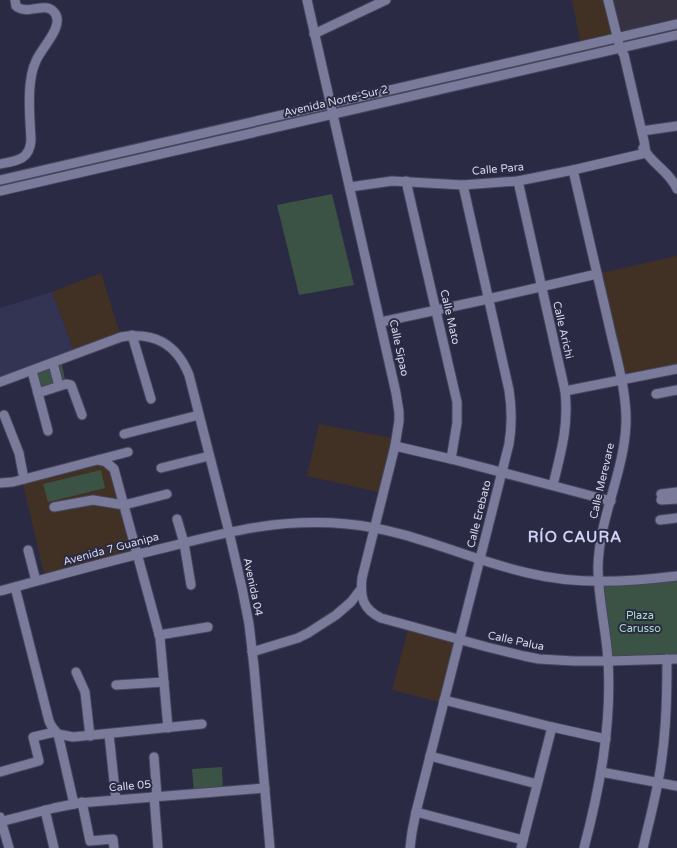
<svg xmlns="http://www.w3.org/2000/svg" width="677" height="848" font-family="'Varela Round',sans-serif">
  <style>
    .built { fill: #333354 }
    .education { fill: #413125 }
    .medical { fill: #363242 }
    .green { fill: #3a5344 }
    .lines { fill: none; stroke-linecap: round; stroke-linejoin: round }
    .minor-casing { stroke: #46455c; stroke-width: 11 }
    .minor { stroke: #7a7b9b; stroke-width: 9 }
    .labels { text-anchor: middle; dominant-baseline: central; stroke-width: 4; stroke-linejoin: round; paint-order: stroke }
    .street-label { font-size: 11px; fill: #d6d7e9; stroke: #2a2a45 }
    .park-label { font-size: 11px; fill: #a9debe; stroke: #2a2a45 }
    .district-label { font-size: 15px; font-weight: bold; letter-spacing: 1px; fill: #d0d2f5; stroke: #2a2a45 }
  </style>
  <rect width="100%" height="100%" fill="#2a2a45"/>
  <polygon class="built" points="52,292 75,354 0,381 0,308"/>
  <g class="education">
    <polygon points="572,0 608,0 617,37 581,46"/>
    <polygon points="677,256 677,369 622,380 597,274"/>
    <polygon points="101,273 121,337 75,354 52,292"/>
    <polygon points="319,424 396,439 383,493 307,476"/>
    <polygon points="98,460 109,464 137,554 45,578 22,479"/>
    <polygon points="409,626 459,640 443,703 392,690"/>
  </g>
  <polygon class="medical" points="608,0 677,0 677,24 617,37"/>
  <g class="green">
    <polygon points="617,37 620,48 0,191 0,180"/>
    <polygon points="332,194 354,285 299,295 277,205"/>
    <polygon points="61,360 66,384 38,393 32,371"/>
    <polygon points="101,470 105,488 48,502 43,484"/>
    <polygon points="677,576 677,659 608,661 598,582"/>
    <polygon points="222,767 223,791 194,793 192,769"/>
  </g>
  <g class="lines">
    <defs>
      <g id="minor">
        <path d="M307,0L396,393L399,412V421L395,446L362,578C360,598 363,609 381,618L487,647L524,656L539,659L574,661H608L677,659"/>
        <polyline points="608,0 620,48 624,55 644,141 646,153"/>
        <polyline points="314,34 386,0"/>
        <polyline points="642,131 677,126"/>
        <path d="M643,148C652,164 670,172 677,189"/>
        <path d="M0,164C16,161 30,160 31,140C30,118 26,81 36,61C41,48 66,25 54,12C45,1 27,16 16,6L15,0"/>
        <path d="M573,170C585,222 597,274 609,325C616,357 627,391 626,424C624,473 599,518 598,567C598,598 606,629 608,660C612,724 600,787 584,848"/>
        <polyline points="0,180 677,24"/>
        <polyline points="406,181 457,402 457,423 451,459"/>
        <path d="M518,181L565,391C569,425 561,452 553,485"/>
        <polyline points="350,187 392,181 463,185 518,181 573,170 646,153"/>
        <polyline points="0,191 677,35"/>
        <polyline points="381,322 488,299 597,274"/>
        <polyline points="132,335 151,399"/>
        <polyline points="53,363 59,386"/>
        <polyline points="32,371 48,431"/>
        <path d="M0,382L121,337C154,332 176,343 189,375L229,532L242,588L249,624L254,667L270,848"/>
        <polyline points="565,391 677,369"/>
        <polyline points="38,393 66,384 71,385 82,415"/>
        <polyline points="656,394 677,390"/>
        <polyline points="4,415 19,453 24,479"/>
        <polyline points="124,434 199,415"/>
        <polyline points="395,446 451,459 611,501"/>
        <polyline points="98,460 106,462 114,469 160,638 168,728"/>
        <polyline points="161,468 209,456"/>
        <polyline points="0,483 13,482 128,452"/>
        <polyline points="661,494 677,492"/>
        <polyline points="661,500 677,499"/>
        <polyline points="54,507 93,500 124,505 167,494"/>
        <polyline points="177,519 184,543 191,585"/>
        <polyline points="660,520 677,518"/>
        <polyline points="28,550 36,581"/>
        <polyline points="15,587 49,721 52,727 58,734 73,737 202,724"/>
        <path d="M0,591C56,576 112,560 168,547C231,531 281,518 347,524C412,530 466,559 528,573C577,585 627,582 677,576"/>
        <polyline points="159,635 208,627"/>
        <polyline points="252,652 298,638 308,633 336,615 351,602 361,589"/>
        <polyline points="76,672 85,692 90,736"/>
        <polyline points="116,685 164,682"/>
        <polyline points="444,700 552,727 606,739"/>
        <polyline points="58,734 74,804"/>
        <polyline points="109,734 116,800"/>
        <polyline points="430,756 537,784"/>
        <polyline points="154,757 157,796"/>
        <polyline points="0,772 39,761 33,737 55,732"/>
        <polyline points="601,772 677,786"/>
        <polyline points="154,796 158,848"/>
        <polyline points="82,802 90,841 113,839 114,848"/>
        <polyline points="45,810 54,848"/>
        <polyline points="416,812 523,840"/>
        <polyline points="0,817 9,848"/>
        <polyline points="0,822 54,808 79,803 265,788"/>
        <path d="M410,848L412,832L416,812L509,444C512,426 512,409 509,390L463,185"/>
        <polyline points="521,848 552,727"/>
        <path d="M643,848C648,826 654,804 658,782C666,741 667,701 667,659"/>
      </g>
    </defs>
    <use href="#minor" class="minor-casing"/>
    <use href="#minor" class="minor"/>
  </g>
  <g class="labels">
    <g class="street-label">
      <text transform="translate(336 101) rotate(-13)">Avenida Norte-Sur 2</text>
      <text transform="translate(498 169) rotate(-5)">Calle Para</text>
      <text transform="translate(450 317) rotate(77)">Calle Mato</text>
      <text transform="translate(563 330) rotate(77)">Calle Arichi</text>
      <text transform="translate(399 348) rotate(78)">Calle Sipao</text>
      <text transform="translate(602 481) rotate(-77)">Calle Merevare</text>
      <text transform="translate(479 514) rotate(-76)">Calle Erebato</text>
      <text transform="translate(111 549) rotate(-15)">Avenida 7 Guanipa</text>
      <text transform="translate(253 587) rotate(78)">Avenida 04</text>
      <text transform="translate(516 641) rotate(12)">Calle Palua</text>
      <text transform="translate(130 786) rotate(-5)">Calle 05</text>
    </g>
    <g class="park-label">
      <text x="640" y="615">Plaza<tspan x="640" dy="13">Carusso</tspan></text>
    </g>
    <g class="district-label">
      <text x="575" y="537">RÍO CAURA</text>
    </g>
  </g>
</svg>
